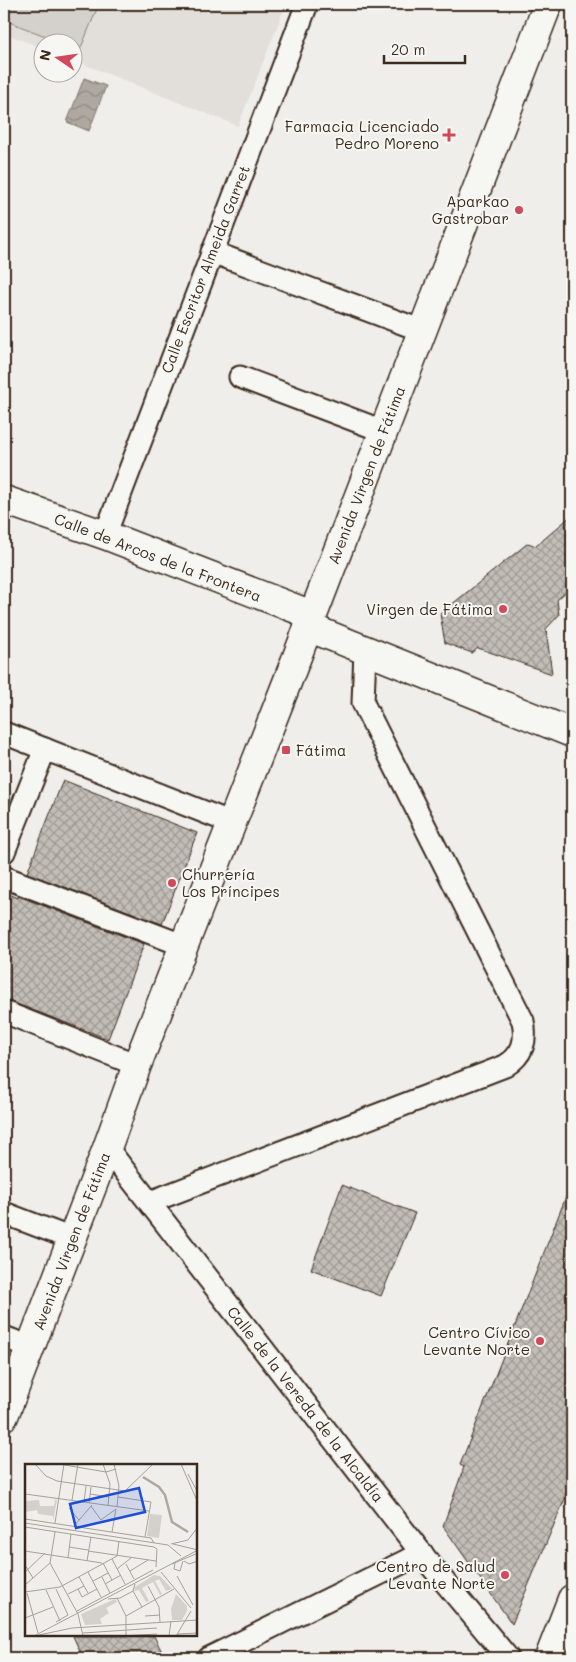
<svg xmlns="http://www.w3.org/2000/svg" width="576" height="1662" font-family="Mali,sans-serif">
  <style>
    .built { fill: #e2dfdb }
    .grass { fill: #d4d1cc; stroke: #887e75 }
    .water { fill: url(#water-waves); stroke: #81766d }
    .building { fill: url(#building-cross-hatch); stroke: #3b2a1e }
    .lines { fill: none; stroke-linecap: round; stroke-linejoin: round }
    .street-casing { stroke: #3b2a1e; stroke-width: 25 }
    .secondary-casing { stroke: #3b2a1e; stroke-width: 31 }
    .street { stroke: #f6f6f2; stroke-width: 21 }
    .secondary { stroke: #f6f6f2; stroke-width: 28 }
    .poi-dot { fill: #d1495b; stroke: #f6f6f2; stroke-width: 2 }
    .labels { text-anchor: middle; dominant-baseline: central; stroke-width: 4; stroke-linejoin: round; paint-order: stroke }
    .poi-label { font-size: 15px; fill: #3b2a1e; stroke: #f6f6f2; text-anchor: end }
    .street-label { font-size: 15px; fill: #3b2a1e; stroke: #f6f6f2 }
    .inset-river { fill: none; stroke: #afa8a1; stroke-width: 2.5 }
    .inset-road { fill: none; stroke: #a7a098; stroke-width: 1 }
    .view { fill: #1d4ed8; fill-opacity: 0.15; stroke: #1d4ed8; stroke-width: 2.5 }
    .inset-edge { fill: none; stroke: #3b2a1e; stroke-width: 2.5 }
  </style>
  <defs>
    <pattern id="water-waves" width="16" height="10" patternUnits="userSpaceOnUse" patternTransform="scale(1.25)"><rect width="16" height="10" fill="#afa8a1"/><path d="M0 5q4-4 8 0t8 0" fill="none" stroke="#908983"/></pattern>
    <pattern id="building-cross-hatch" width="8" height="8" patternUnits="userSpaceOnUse" patternTransform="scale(1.25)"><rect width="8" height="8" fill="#c2bdb7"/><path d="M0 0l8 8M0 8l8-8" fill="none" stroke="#9f9a94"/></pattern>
  </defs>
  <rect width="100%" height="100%" fill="#efeeea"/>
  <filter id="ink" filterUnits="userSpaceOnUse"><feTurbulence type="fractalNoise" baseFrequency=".02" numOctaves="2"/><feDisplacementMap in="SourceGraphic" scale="10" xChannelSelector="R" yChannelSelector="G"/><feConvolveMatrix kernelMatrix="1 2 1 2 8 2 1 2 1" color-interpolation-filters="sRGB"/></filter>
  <g filter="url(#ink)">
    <polygon class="built" points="4,4 286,4 238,126 73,60 72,42 42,42 42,48 4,33"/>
    <polygon class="grass" points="4,4 99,4 80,50 73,47 72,42 61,42 4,20"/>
    <polygon class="water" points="84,78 106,86 89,131 67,122"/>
    <g class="building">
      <polygon points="572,515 572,586 557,600 559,615 546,629 552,674 478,648 472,653 445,643 440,614 528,543 536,546"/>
      <polygon points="63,780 197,833 162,924 27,873"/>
      <polygon points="9,894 18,898 18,896 144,944 108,1039 4,999 4,906"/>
      <polygon points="571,1184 572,1184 572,1482 512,1624 443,1526 464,1467 460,1465"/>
      <polygon points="342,1185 415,1213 381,1296 311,1269"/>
      <polygon points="73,1636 154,1636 165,1658 83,1658"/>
    </g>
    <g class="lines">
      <defs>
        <g id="street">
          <polyline points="212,252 423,331"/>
          <polyline points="240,377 383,431"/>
          <polyline points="105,535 307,4"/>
          <polyline points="4,733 232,823"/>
          <polyline points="4,852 45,749"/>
          <polyline points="4,877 185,946"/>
          <polyline points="4,1012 137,1065"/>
          <polyline points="107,1148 433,1568 508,1658"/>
          <path d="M150,1202L505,1066C523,1055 527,1041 523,1021L363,703L365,650"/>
          <polyline points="4,1213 72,1239"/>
          <polyline points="4,1337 30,1347"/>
          <polyline points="209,1658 422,1553"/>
        </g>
        <g id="secondary">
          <polyline points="4,500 105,535 312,615"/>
          <polyline points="308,627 572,733"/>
          <polyline points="4,1416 107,1148 137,1065 288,680 548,4"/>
          <polyline points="549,1658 572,1599"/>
        </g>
      </defs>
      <use href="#street" class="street-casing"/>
      <use href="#secondary" class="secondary-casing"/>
      <use href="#street" class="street"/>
      <use href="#secondary" class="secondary"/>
    </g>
  </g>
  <g class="poi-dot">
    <path d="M446.5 127.5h5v5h5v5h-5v5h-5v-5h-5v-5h5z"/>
    <circle cx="519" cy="210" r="5"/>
    <circle cx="503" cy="609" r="5"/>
    <rect x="281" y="745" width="10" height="10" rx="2.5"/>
    <circle cx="172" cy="883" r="5"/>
    <circle cx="540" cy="1341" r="5"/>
    <circle cx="505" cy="1575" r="5"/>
  </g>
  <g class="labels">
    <g class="poi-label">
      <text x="439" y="126">Farmacia Licenciado<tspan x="439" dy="17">Pedro Moreno</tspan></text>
      <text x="509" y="201">Aparkao<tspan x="509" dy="17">Gastrobar</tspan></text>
      <text x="493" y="609">Virgen de Fátima</text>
      <text x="296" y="750" text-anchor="start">Fátima</text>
      <text x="182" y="874" text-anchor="start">Churrería<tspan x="182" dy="17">Los Príncipes</tspan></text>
      <text x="530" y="1332">Centro Cívico<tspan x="530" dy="17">Levante Norte</tspan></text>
      <text x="495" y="1566">Centro de Salud<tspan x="495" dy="17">Levante Norte</tspan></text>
    </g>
    <g class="street-label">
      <text transform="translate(205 269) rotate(-69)">Calle Escritor Almeida Garret</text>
      <text transform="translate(366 475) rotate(-69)">Avenida Virgen de Fátima</text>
      <text transform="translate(158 557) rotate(21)">Calle de Arcos de la Frontera</text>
      <text transform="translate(71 1241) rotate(-69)">Avenida Virgen de Fátima</text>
      <text transform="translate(306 1404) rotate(52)">Calle de la Vereda de la Alcaldía</text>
    </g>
  </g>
  <g transform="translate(25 1464)">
    <rect width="172" height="172" fill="#efeeea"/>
    <path d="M125,50L137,51L134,74L122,72Z" fill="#d4d1cc"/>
    <path d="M23,35L32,36L28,57V52L13,50L12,46L0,48V37L14,36L15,42H29L30,36ZM129,111L135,112L147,125L141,127L134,115L130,117L137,130L135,131L128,118L117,124L124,137L121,138L114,126L109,127L110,123ZM151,130L162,142V147L157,156H147L146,145ZM90,135L92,138L81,144L84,149L75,155L77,160L60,161L56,150Z" fill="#d4d1cc"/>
    <path class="inset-river" d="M118,13L134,23L140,31L147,58L163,68"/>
    <path class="inset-road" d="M10,0L21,12L32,17L100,27L128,0M34,0L81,8L91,5M78,0L85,20L83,42M89,0L94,22L92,43M156,0L173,39M163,10L173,29M0,30L124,47M65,30L84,33M93,33L126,38L120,73M47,36L53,0M59,38L61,22M64,39L66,23M66,42L76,56L91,45M44,44L54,56M0,55L126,74L129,79M0,59L143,81L156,92M30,59L39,0M49,62L67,41M0,63L129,83L132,85L131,103M30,68L25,99L53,150M87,68L91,45M146,80L163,76L173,63M148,80L173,86M44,83L63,86M0,87L77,99M63,87L131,97M92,92L94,77M43,94L46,70M87,95L100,120M62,97L66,73M159,97L164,100L173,97M78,99L87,116M150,99L149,105L155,107L158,97M101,100L109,115M147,100L173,89M0,101L8,114M92,105L106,94M105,107L123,96M0,108L20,89M63,108L76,133M136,108L166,144M152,112L168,141M54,113L63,129M77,113L85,129M68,117L83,109M80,120L96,111M0,121L25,99M123,122L134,143L135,158M31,125L43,151L31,158M53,125L57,133L72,125M21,126L35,157M108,127L117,143M0,128L35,123L92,92M2,129L13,169M43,130L59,122M92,134L101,152V172M83,135L95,134L108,127L110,120M52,147L128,106M53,150L58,172M101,152L149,125M120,152L135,151M0,154L28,143M58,169L132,164M152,170L173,169M14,171L47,164L173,156M9,172L173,86M97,172L132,170M144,172L146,157M151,172L166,147"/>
    <path class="view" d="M114,24L120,48L51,64L45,40Z"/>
    <rect width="172" height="172" class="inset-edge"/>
  </g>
  <rect width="576" height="1662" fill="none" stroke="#f6f6f2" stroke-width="20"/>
  <rect x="10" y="10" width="556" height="1642" fill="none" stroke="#3b2a1e" stroke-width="2" filter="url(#ink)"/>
  <g transform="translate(58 58) rotate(283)"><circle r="24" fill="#f6f6f2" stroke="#aba49d"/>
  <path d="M0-4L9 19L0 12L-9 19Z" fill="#d1495b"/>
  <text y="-8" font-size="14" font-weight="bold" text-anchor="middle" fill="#3b2a1e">N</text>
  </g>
  <path d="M384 55v8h81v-8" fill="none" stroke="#3b2a1e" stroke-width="2.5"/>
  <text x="391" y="55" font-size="15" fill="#3b2a1e" stroke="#f6f6f2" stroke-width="4" paint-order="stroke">20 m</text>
</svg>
